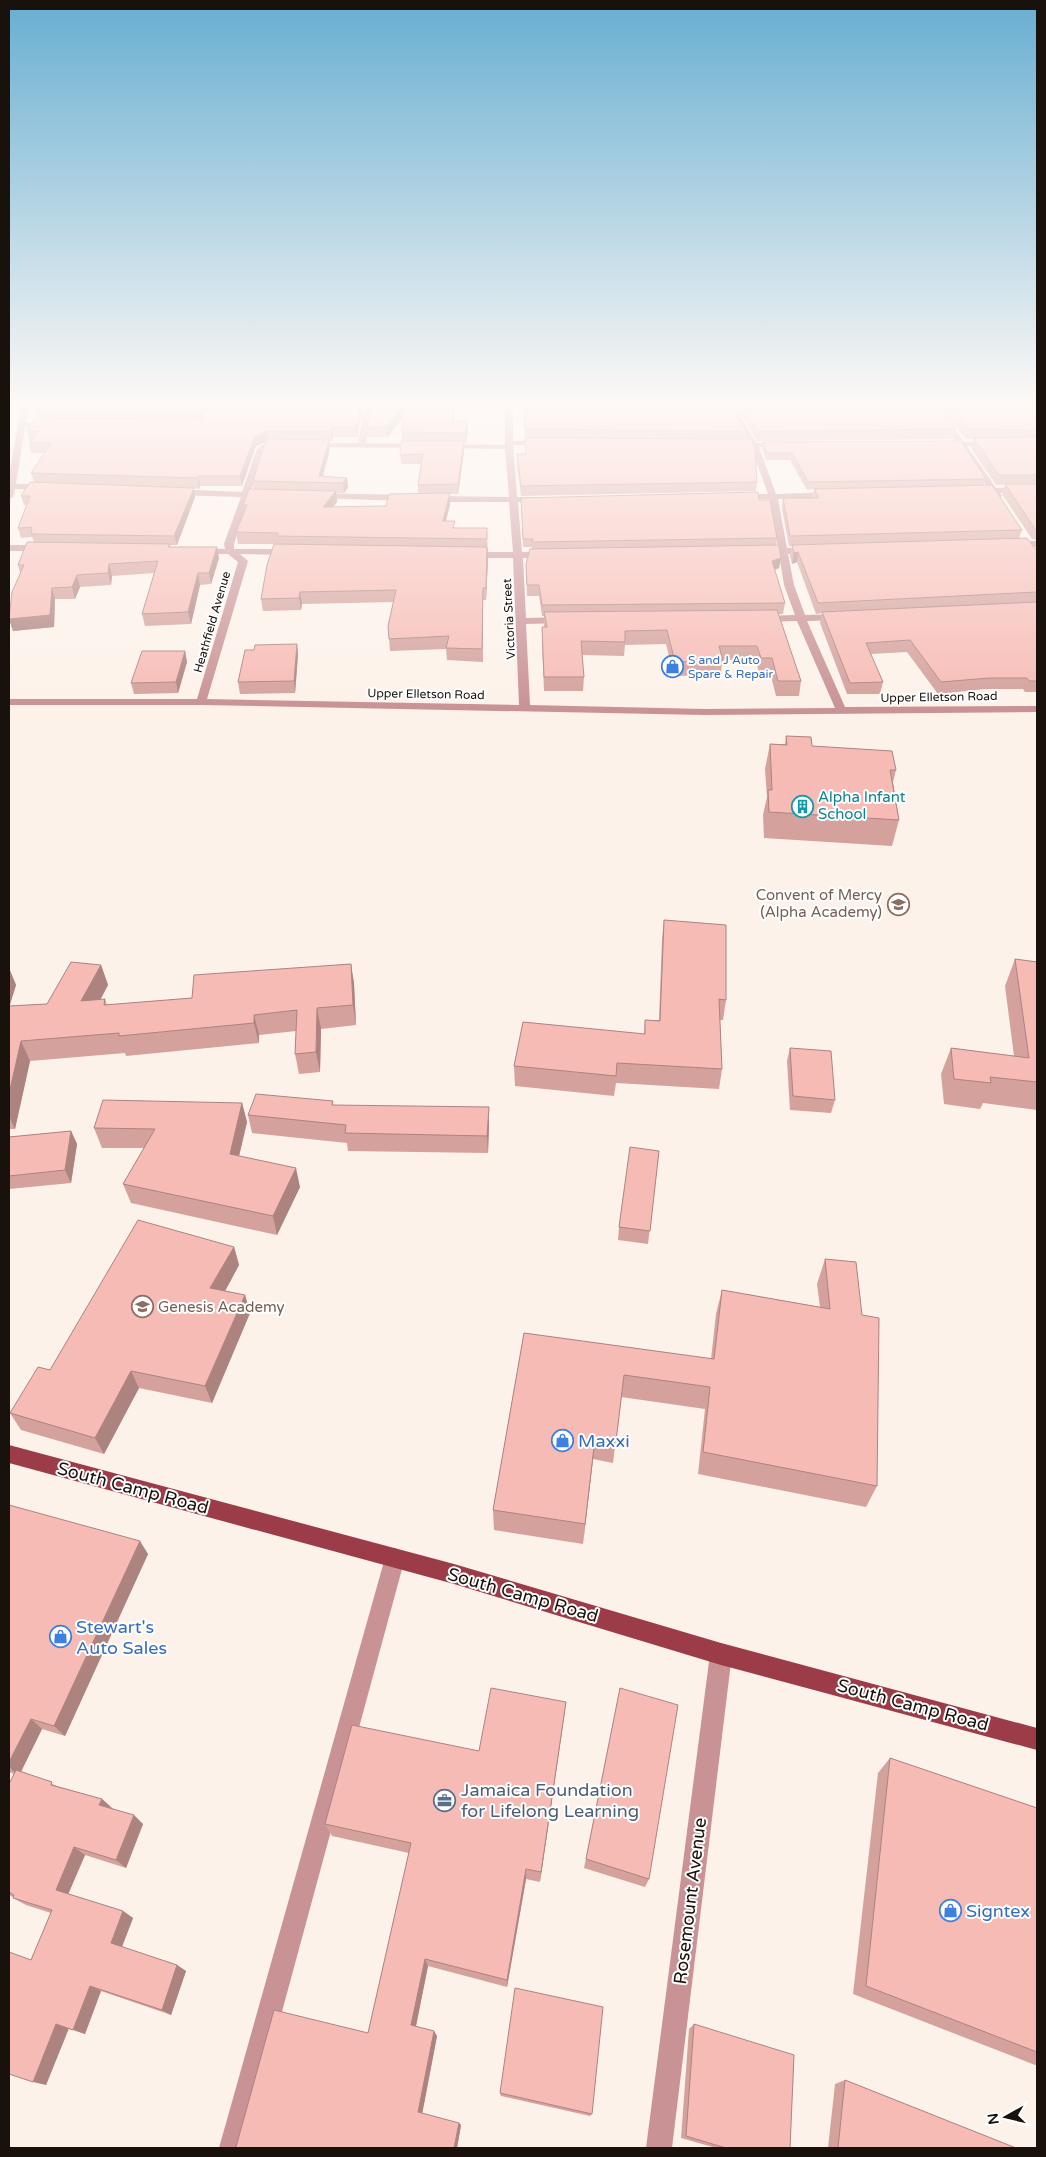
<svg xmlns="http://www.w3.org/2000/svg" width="1046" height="2157" font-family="'Varela Round',sans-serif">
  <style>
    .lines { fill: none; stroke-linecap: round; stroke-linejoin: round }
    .minor { fill: #c99295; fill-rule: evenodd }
    .major { fill: #9b3c48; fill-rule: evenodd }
    .wall { fill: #d4a19c }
    .shaded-wall { fill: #ad837f }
    .building { fill: #f7bbb5; stroke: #ad837f }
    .labels { text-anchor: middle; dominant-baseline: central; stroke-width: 4; stroke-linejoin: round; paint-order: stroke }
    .far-street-label { font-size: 12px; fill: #19110b; stroke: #fff }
    .far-shop-label { font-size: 12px; fill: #366cbe; stroke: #fff; text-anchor: start }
    .culture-label { font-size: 15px; fill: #0d838f; stroke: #fff; text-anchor: start }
    .education-label { font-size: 15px; fill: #785e54; stroke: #fff; text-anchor: end }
    .near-shop-label { font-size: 18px; fill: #366cbe; stroke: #fff; text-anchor: start }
    .near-street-label { font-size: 18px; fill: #19110b; stroke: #fff }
    .near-service-label { font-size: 18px; fill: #4e5e75; stroke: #fff; text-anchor: start }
  </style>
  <rect width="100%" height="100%" fill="#fcf2ea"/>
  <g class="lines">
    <g class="minor">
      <polygon points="21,408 29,408 26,423 51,423 55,425 51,427 25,427 16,484 46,484 50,487 46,490 15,489 13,497 9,500 9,475"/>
      <polygon points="361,408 372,409 366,443 421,444 425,446 421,448 309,447 305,445 309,443 358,443 364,410"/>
      <path d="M505,408H513V441H546L550,443L546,445H513L517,497H541L545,500L541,503L518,502L522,552H548L553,555L548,558H523L526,618L565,617L570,620L565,623L526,624L530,705L705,709L835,708L797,621L760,622L755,619L760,616L795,615L784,585L779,554L761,555L756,552L761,549H778L769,499L739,500L735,497L739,494H768L751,447H734L730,445L734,443H749L727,408H735L757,443H781L785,445L781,447H759L776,494L833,492L837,495L833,498L778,499L787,548L811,547L816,550L811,553L788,554L794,585L805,615L840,614L845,617L840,620L807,621L845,707L1037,706V712L705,715L201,705H9V699H197L238,562L228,554H199L194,551L199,548L225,549L224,544L241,497L174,495L170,492L174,489L242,492L257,449C265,442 278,439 287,445L265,450L251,492H266L270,495L266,498L249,497L234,544V549H291L296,552L291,555L240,554L248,561L207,699L519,705L513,558H469L464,555L469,552H513L509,502H431L427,499L431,496L509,497L505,449L444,448L440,446L444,444L505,445Z"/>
      <polygon points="932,408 940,408 964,442 996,442 996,446 967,446 996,488 1037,486 1037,491 1000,493 1002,496 998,499 992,493 973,493 973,489 988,488 959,446 941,446 941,442 956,442"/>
      <polygon points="316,493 408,495 412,498 408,501 313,498 313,494"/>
      <polygon points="1011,541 1037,541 1037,547 1008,546 1006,544"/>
      <polygon points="9,545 43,545 48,548 43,551 9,551"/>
      <polygon points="395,1548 402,1551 405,1558 245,2148 219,2148 385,1558 388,1551"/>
      <polygon points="721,1643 729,1646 732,1654 672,2148 646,2148 710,1654 713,1646"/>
    </g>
    <polygon class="major" points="9,1445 454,1564 721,1643 1037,1728 1037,1750 721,1665 454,1584 9,1463"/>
  </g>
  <g class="wall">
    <polygon points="38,408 212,408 200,420 204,420 214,408 362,408 362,411 357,437 333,437 332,441 329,441 330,449 323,476 347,478 348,488 344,493 336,493 337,502 333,507 386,506 418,493 418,485 421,464 401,464 400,455 402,441 402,432 403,418 388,437 368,437 367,427 371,408 454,421 467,421 468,431 466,443 464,443 464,451 458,494 450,494 450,504 446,521 455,528 487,528 488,560 486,600 483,600 483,662 447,660 446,649 390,651 388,626 394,602 302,604 301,610 263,611 261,599 278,544 238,544 236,532 245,512 243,505 254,489 253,481 265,443 256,446 242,486 200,486 199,489 194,488 195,497 177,545 170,545 171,547 219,558 211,584 200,585 191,624 145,626 142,614 154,573 112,576 111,585 80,587 75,599 55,599 54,627 13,631 9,619 20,573 18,565 34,542 32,537 21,538 18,528 27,505 24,505 21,496 34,482 31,473 44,453 31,453 29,443 30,441 27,431 39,419 37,412"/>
    <polygon points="524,408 732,408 746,431 745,439 757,482 756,491 521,496 517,463 517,454 526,454"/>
    <polygon points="737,408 865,408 866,410 911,409 911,408 939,408 956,429 953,439 757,441"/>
    <polygon points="941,408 1037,408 1037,540 1032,539 1002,494 1005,485 996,485 971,448 974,439 966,439"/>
    <polygon points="763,442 986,479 984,485 1022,530 1019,538 1037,551 1037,692 1025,692 1023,689 985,689 938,694 907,652 871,654 883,682 880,694 847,694 820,623 822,613 816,614 797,562 792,564 790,556 792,546 789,546 782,509 783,498 812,498 814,489 807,490 790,460 766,460 762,449"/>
    <polygon points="521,498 759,500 777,538 776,545 781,558 779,568 775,570 785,603 783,614 779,614 801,681 799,696 776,696 770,672 759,672 755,659 722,660 721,675 674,676 666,644 625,645 624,656 582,655 584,677 583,691 544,691 542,640 542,627 544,627 544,616 542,616 539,596 527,596 526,564 532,547 523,547"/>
    <polygon points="297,644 298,655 295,693 240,694 238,682 254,650"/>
    <polygon points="185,651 187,662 178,693 134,694 131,683"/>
    <polygon points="786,736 812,746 896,770 893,782 899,820 892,846 764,838 763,815 767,797 765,769 770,744 785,744"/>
    <polygon points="664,920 726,1000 723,1020 720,1020 722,1069 719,1089 616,1083 614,1096 515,1086 514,1066 644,1034 645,1020 659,1020 662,940"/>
    <polygon points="1015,959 1037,962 1037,1110 983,1103 980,1109 944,1104 941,1074 951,1048 1014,1056 1005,986"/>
    <polygon points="351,964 354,984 356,1025 321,1029 320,1072 299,1074 295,1054 296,1031 259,1035 259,1043 126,1056 125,1053 30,1061 15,1129 9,1129 9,968 16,985 9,1006 47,1004 101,965 108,985 100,1000 105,999 107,1005 192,998"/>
    <polygon points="790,1048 835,1100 831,1113 790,1110 787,1061"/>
    <polygon points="333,1101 333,1105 489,1125 488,1153 348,1151 347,1143 252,1133 248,1115"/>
    <polygon points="242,1103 247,1122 239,1156 300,1187 277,1235 131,1203 123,1184 144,1148 102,1148 94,1128"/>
    <polygon points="71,1131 77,1144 71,1183 9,1189 9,1137"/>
    <polygon points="659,1151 648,1244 618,1240 619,1227"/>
    <polygon points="234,1247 239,1265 225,1291 245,1295 250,1313 212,1403 139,1388 104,1454 21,1430 10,1413 50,1370"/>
    <polygon points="825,1259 877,1486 866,1507 698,1474 705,1409 621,1397 613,1463 593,1459 583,1544 494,1530 493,1510 524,1333 711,1359 716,1314 722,1290 820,1307 817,1284"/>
    <polygon points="9,1505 148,1554 65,1736 42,1729 21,1771 57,1786 102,1799 112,1808 143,1824 126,1868 85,1855 68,1894 123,1911 133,1918 122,1947 177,1965 186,1971 171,2015 101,1991 85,2034 69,2028 46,2085 31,1960 51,1913 26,1905 13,1898 13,1897 9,1895 9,1784 14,1774 9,1772"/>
    <polygon points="620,1688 649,1879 645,1887 584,1868"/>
    <polygon points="566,1702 564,1717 540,1882 526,1879 507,1987 428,1966 416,2026 437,2036 422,2113 459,2123 461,2125 457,2148 231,2148 236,2147 368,2033 409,1853 332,1836 325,1824 479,1751"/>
    <polygon points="890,1758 1037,1808 1037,2064 1035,2065 853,1994 878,1773"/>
    <polygon points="694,2024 790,2148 716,2148 681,2138 689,2029"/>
    <polygon points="845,2080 1016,2148 828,2148 835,2084"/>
    <polygon points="500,2093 592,2114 590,2116 501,2096"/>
  </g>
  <g class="shaded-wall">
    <polygon points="201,408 212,408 197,423 195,413"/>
    <polygon points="360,408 362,408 362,411 357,437 356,427"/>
    <polygon points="402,408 404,408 404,416 388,437 387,427"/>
    <polygon points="454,408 455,408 453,431 452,421"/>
    <polygon points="467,421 468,431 466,443 465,433"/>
    <polygon points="332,427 333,437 332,441 331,431"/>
    <polygon points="267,431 268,441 256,446 242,486 240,476 255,436"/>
    <polygon points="329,440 330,449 321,483 319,476"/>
    <polygon points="464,441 464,451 458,494 458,484"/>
    <polygon points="198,476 200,486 199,489 197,478"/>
    <polygon points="347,478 348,488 344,493 343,483"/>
    <polygon points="194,488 195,497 177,545 174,536"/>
    <polygon points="336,491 337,502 325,518 323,507"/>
    <polygon points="450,493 450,504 443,532 443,521"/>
    <polygon points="217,547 219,558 211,584 209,573"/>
    <polygon points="487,547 488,560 486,600 486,588"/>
    <polygon points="798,552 797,562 792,564 794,553"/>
    <polygon points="781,558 779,568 770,571 772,561"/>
    <polygon points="109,564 112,576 111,585 108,573"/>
    <polygon points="198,573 200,585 191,624 188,612"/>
    <polygon points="77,575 80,587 75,599 72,587"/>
    <polygon points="52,588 55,599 54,627 13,631 9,619"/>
    <polygon points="300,592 302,604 301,610 299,598"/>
    <polygon points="297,644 298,655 295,693 294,681"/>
    <polygon points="185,651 187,662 178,693 176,682"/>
    <polygon points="351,964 354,984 356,1025 353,1005"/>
    <polygon points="101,965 108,985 89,1021 81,1001"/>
    <polygon points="9,968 16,985 9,1008"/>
    <polygon points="317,1008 321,1029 320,1072 316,1052"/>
    <polygon points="254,1015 259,1035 259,1043 254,1023"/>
    <polygon points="21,1041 30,1061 15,1129 9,1116 9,1094"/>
    <polygon points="242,1103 247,1122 235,1173 230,1154"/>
    <polygon points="489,1107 489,1125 488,1153 487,1136"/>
    <polygon points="71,1131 77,1144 71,1183 65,1170"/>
    <polygon points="296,1168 300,1187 277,1235 273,1216"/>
    <polygon points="234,1247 239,1265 217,1306 210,1288"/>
    <polygon points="245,1295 250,1313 212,1403 205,1386"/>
    <polygon points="131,1371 139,1388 104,1454 95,1438"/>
    <polygon points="595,1438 593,1459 583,1544 585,1524"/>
    <polygon points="140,1541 148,1554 65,1736 54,1726"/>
    <polygon points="566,1702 564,1717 540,1882 541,1872"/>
    <polygon points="31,1719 42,1729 19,1776 9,1767 9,1762"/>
    <polygon points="102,1799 112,1808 99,1805"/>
    <polygon points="134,1815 143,1824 126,1868 116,1860"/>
    <polygon points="74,1847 85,1855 67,1897 56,1890"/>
    <polygon points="526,1869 526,1879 507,1987 507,1980"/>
    <polygon points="123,1911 133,1918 121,1949 111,1943"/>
    <polygon points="425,1959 428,1966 415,2031 411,2025"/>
    <polygon points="177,1965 186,1971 171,2015 162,2010"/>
    <polygon points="90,1986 101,1991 85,2034 73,2030"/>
    <polygon points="56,2024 69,2028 46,2085 33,2082"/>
    <polygon points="434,2031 437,2036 422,2115 418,2112"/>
    <polygon points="459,2123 461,2125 457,2148 454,2148"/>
  </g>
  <g class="building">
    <polygon points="38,408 201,408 195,413 37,412"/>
    <polygon points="214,408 360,408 356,427 332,427 331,431 267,431 255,436 240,476 198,476 197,478 31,473 51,443 29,443 38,431 27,431 34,419 204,420"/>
    <polygon points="371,408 402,408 387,427 367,427"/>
    <polygon points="403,408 454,408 452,421 467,421 465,433 402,432"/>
    <polygon points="524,408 732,408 746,431 525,429"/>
    <polygon points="744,408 865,408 866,410 919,409 918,408 939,408 956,429 758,431"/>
    <polygon points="951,408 1037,408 1037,430 968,429"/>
    <polygon points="1037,437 1037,475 999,475 974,438"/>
    <polygon points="525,438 751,439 755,450 757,482 521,486 517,454 526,454"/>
    <polygon points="269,439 329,440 319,476 347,478 343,483 253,481 265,442"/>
    <polygon points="401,441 464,441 458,484 418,485 423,454 400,455"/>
    <polygon points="961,441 986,479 808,482 792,453 767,453 763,442"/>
    <polygon points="30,482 194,488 174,536 31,534 32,527 18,528 30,496 21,496"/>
    <polygon points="1005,484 1037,484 1037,529 1035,529"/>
    <polygon points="992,485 1022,530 790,536 783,498 819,498 814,489"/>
    <polygon points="249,489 336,491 323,507 386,506 389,494 450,493 443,521 455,521 453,528 487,528 487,539 277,536 278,533 236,532 247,505 243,505"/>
    <polygon points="758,492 759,500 770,500 777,538 532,542 533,539 523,539 521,498"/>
    <polygon points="1027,538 1036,550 1037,551 1037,592 818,603 798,552 794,553 792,545"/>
    <polygon points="27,542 170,544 168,547 217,547 209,573 198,573 188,612 142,614 158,561 109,564 108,573 77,575 72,587 52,588 50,615 9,619 12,592 24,565 18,565"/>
    <polygon points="274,544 487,547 486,588 483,588 482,649 446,648 449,636 389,639 388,626 396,590 300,592 299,598 261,599 267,565"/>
    <polygon points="779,545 781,558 772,561 785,603 542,605 539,585 527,585 526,564 530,549"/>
    <polygon points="1037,602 1037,681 1029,681 1027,678 989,678 941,682 910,640 866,643 883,682 850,683 822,612"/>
    <polygon points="777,610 801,681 778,681 772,658 761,658 757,646 719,646 723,661 675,662 667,630 625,631 625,642 581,641 584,677 544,677 542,627 547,627 544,612"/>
    <polygon points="297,644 294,681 238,682 245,650 254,650 255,645"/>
    <polygon points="142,651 185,651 176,682 131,683"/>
    <polygon points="786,736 811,737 812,746 892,751 896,770 890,770 899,820 769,812 768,790 772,790 770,744 787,745"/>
    <polygon points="664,920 726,925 726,1000 719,999 722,1069 617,1063 616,1076 514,1066 523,1022 645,1034 645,1020 660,1021"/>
    <polygon points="1015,959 1037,962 1037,1082 990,1077 991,1083 954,1079 951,1048 1029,1058"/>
    <polygon points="71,962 101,965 81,1001 105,999 104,1005 192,998 194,975 351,964 353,1005 317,1008 316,1052 295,1054 297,1010 254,1015 254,1023 119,1036 119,1033 21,1041 9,1094 9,1006 47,1004"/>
    <polygon points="790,1048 831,1051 835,1100 793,1096"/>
    <polygon points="256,1094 333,1101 332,1105 489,1107 487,1136 345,1133 346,1125 248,1115"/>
    <polygon points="103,1100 242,1103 230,1154 296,1168 273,1216 123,1184 155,1129 94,1128"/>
    <polygon points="71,1131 65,1170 9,1176 9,1137"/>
    <polygon points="630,1147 659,1151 650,1231 619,1227"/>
    <polygon points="138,1220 234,1247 210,1288 245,1295 205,1386 131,1371 95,1438 10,1413 38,1367 50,1370"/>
    <polygon points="825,1259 856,1262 862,1315 879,1318 877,1486 703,1452 710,1387 624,1375 616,1441 595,1438 585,1524 493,1510 524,1333 714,1359 722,1290 830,1309"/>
    <polygon points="9,1505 140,1541 54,1726 31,1719 9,1762"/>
    <polygon points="491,1688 566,1702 541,1872 526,1869 507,1980 425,1959 411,2025 434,2031 418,2112 459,2123 454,2148 231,2148 236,2147 274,2010 368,2033 411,1843 325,1824 352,1725 479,1751"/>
    <polygon points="620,1688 678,1705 649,1879 586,1859"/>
    <polygon points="890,1758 1037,1808 1037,2052 866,1986"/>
    <polygon points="16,1770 52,1782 51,1785 102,1799 99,1805 134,1815 116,1860 74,1847 56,1890 123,1911 111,1943 177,1965 162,2010 90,1986 73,2030 56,2024 33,2082 9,2074 9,1952 31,1960 52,1910 13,1898 14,1895 9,1892 9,1784"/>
    <polygon points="515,1988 603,2007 592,2114 500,2093"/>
    <polygon points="694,2024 794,2055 790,2148 726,2148 686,2136"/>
    <polygon points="845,2080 1016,2148 838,2148"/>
  </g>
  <linearGradient id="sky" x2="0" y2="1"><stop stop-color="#67aed1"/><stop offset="0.57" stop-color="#fef9f6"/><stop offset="1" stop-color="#fef9f6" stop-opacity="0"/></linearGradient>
  <rect width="1046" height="710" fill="url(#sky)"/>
  <defs>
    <symbol id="shop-ring" viewBox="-11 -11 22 22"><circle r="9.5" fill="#fff" stroke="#3f7fe0" stroke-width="1.5"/><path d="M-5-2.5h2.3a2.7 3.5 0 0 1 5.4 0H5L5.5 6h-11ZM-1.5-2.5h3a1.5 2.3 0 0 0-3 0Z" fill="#3f7fe0"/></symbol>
    <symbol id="building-ring" viewBox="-11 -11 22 22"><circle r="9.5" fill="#fff" stroke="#0f9aa8" stroke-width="1.5"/><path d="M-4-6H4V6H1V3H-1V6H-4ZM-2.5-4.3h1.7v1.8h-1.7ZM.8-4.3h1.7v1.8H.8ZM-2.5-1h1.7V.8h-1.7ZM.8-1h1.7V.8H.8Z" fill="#0f9aa8"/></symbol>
    <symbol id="school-ring" viewBox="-11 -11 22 22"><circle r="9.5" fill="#fff" stroke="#8d6e63" stroke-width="1.5"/><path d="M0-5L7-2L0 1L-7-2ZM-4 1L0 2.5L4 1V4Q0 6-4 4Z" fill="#8d6e63"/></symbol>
    <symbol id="office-ring" viewBox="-11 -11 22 22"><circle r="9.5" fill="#fff" stroke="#5c6f8a" stroke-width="1.5"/><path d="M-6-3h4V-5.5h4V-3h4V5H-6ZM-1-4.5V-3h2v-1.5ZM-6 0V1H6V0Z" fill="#5c6f8a"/></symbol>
  </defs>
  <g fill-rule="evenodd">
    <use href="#shop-ring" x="660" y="654" width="25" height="25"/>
    <use href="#building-ring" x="790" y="794" width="25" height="25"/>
    <use href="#school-ring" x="886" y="892" width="25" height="25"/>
    <use href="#school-ring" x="130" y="1294" width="25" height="25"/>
    <use href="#shop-ring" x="550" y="1428" width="25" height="25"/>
    <use href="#shop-ring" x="48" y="1624" width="25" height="25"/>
    <use href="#office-ring" x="432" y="1788" width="25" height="25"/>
    <use href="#shop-ring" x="938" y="1898" width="25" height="25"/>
  </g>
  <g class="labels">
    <g class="far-street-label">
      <text transform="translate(509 619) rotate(-93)">Victoria Street</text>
      <text transform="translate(212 622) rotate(-74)">Heathfield Avenue</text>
      <text transform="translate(426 694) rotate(1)">Upper Elletson Road</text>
      <text transform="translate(939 697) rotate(-1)">Upper Elletson Road</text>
    </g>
    <g class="far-shop-label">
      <text x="688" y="660">S and J Auto<tspan x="688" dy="14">Spare &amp; Repair</tspan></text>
    </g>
    <g class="culture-label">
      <text x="818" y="797">Alpha Infant<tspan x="818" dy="17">School</tspan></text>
    </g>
    <g class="education-label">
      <text x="882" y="895">Convent of Mercy<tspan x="882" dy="17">(Alpha Academy)</tspan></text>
      <text x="158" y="1307" text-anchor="start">Genesis Academy</text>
    </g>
    <g class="near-shop-label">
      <text x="578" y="1441">Maxxi</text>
      <text x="76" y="1627">Stewart's<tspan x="76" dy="21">Auto Sales</tspan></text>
      <text x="966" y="1911">Signtex</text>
    </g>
    <g class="near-street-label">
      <text transform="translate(133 1488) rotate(15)">South Camp Road</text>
      <text transform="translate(523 1595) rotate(16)">South Camp Road</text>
      <text transform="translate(913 1705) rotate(15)">South Camp Road</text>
      <text transform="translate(690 1901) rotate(-83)">Rosemount Avenue</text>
    </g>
    <g class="near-service-label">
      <text x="461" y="1790">Jamaica Foundation<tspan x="461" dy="21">for Lifelong Learning</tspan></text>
    </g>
  </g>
  <rect width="1046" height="2157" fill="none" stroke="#19110b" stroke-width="20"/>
  <g transform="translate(1006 2117) rotate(262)" stroke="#ffffff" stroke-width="4" paint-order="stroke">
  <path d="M0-4L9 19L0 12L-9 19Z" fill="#19110b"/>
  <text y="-8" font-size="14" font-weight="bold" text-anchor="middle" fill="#19110b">N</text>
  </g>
</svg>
